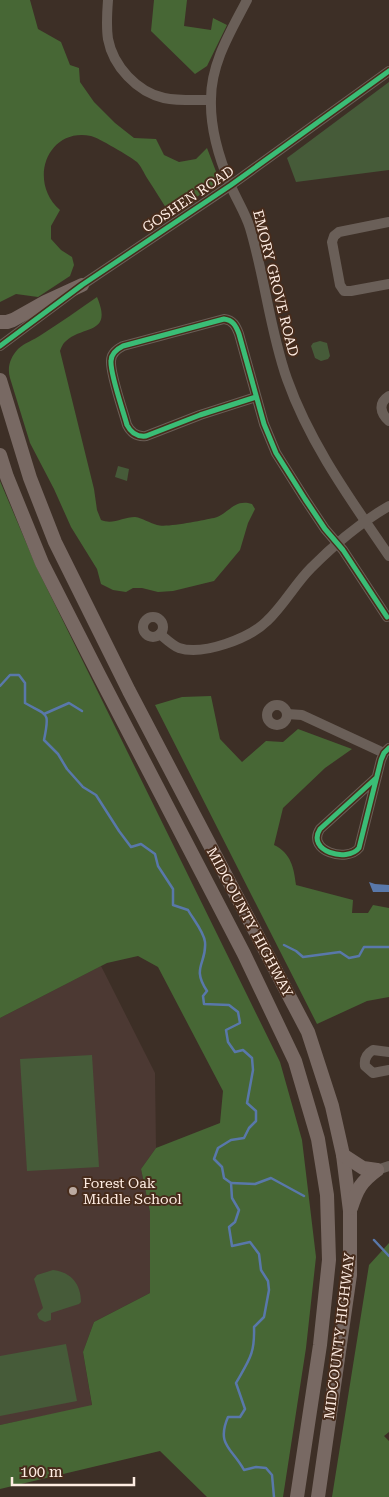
<svg xmlns="http://www.w3.org/2000/svg" width="389" height="1497" font-family="'Roboto Serif',serif">
  <style>
    .education { fill: #4c3933 }
    .green { fill: #465b39 }
    .forest { fill: #476735 }
    .water { fill: #5978aa }
    .lines { fill: none; stroke-linecap: round; stroke-linejoin: round }
    .stream { stroke: #5978aa; stroke-width: 2.5 }
    .minor { stroke: #6a5f58; stroke-width: 10 }
    .major { stroke: #786963; stroke-width: 14 }
    .cycleway-casing { stroke: #472c1c; stroke-width: 8 }
    .cycleway { stroke: #3abd76; stroke-width: 5 }
    .poi-dot { fill: #bbaaa1; stroke: #472c1c; stroke-width: 2 }
    .labels { text-anchor: middle; dominant-baseline: central; stroke-width: 4; stroke-linejoin: round; paint-order: stroke }
    .street-label { font-size: 14px; fill: #ffede3; stroke: #472c1c }
    .poi-label { font-size: 14px; fill: #ffede3; stroke: #472c1c; text-anchor: start }
  </style>
  <rect width="100%" height="100%" fill="#3d2f26"/>
  <polygon class="education" points="101,966 155,1073 156,1148 141,1169 150,1212 150,1293 94,1322 83,1352 92,1406 0,1425 0,1018"/>
  <g class="green">
    <polygon points="389,82 389,170 296,182 287,158"/>
    <polygon points="320,341 327,343 330,356 328,359 321,361 315,358 311,346 313,343"/>
    <polygon points="118,466 129,469 127,481 115,477"/>
    <polygon points="92,1055 99,1167 27,1171 20,1059"/>
    <path d="M53,1270C71,1272 81,1284 81,1302L79,1304L51,1313V1320L45,1322L39,1319L37,1314L43,1308L34,1279L37,1275Z"/>
    <polygon points="66,1344 77,1401 0,1416 0,1356"/>
  </g>
  <g class="forest">
    <path d="M0,0H30L38,29L61,42L70,65L79,68L80,82L94,102L115,123L134,138L156,139L164,155L179,162L196,159L207,148L220,182L170,214C162,202 155,190 147,178C144,173 141,166 137,162C131,157 97,137 91,136C48,127 27,181 60,210L51,226V239L61,250L72,257L74,265L70,276L38,297L16,294L0,302Z"/>
    <polygon points="154,0 187,0 184,26 211,30 213,18 227,25 207,66 195,74 151,31"/>
    <path d="M97,297C113,335 84,325 66,341C63,343 61,348 60,351L94,489L97,510L101,520C113,525 123,517 135,517C143,518 149,523 157,525C167,528 203,520 214,518C229,514 234,498 252,504L255,509L248,523L240,550L214,581L173,591L158,592L142,588H133L126,592L113,590L101,584L97,569L71,527L54,489L30,443L10,378C7,367 10,358 18,349C24,343 34,340 41,335C60,323 78,310 97,297Z"/>
    <polygon points="0,481 36,566 280,1062 302,1140 316,1257 306,1348 283,1497 207,1497 160,1451 0,1489 0,1425 92,1405 83,1352 94,1322 150,1293 150,1212 141,1169 156,1148 220,1123 223,1091 158,967 138,956 107,963 0,1018"/>
    <path d="M211,696L220,739L242,762L266,741L283,742L298,729L352,749L325,768L283,808L274,845C291,853 294,868 296,885L353,900L352,913H368L373,905L389,908V997L367,1001L317,1024L155,705L182,697Z"/>
    <polygon points="389,1243 389,1432 384,1436 389,1441 389,1497 332,1497 369,1265"/>
  </g>
  <polygon class="water" points="369,882 375,884 389,885 389,892 373,892"/>
  <g class="lines">
    <g class="stream">
      <path d="M0,686L10,675H19L25,683V703C48,716 50,711 44,740L58,754L67,769L83,787L96,795L119,831L131,847L141,844L155,854L158,866L173,889V905L188,910C193,919 204,932 205,942C207,964 191,967 207,991L203,996L204,1004L229,1005L238,1012L240,1023L226,1030L228,1042L235,1052L243,1050L252,1058L253,1070L247,1103L256,1111V1121L249,1128L244,1138L231,1140L218,1148L214,1159L222,1167L224,1178L231,1183L232,1198L239,1210L235,1222L229,1227L232,1246L250,1242L259,1254L261,1270L268,1281L269,1290L264,1317L254,1327C255,1354 249,1360 236,1383L245,1409L240,1417H228C216,1445 232,1448 244,1470L256,1467L266,1468L272,1475L274,1497"/>
      <polyline points="44,714 69,703 82,711"/>
      <polyline points="284,945 296,951 303,957 340,952 349,958 359,956 364,947 389,947"/>
      <polyline points="231,1183 255,1184 271,1178 304,1196"/>
      <polyline points="374,1240 389,1256"/>
    </g>
    <g class="minor">
      <path d="M108,0C107,13 106,26 108,39C113,66 137,92 164,98C179,101 195,100 210,100"/>
      <path d="M247,0C231,31 211,63 211,99C210,127 219,158 230,184C236,199 245,212 250,228C265,278 270,331 287,379C310,444 351,500 389,556"/>
      <polyline points="389,222 339,232 334,236 332,242 340,285 344,291 351,291 389,284"/>
      <polyline points="0,346 82,285 231,185 389,71"/>
      <path d="M389,396C378,403 380,413 389,421"/>
      <path d="M256,397L200,415L146,436C137,437 131,433 127,425C123,410 110,374 111,361C111,354 117,349 123,346L224,319C233,320 236,326 239,334L264,424L276,453L305,499L325,529L343,550L387,617"/>
      <circle cx="153" cy="627" r="10"/>
      <path d="M160,634C166,639 172,645 179,648C203,656 250,638 267,621C284,605 295,584 311,568C334,545 361,522 389,506"/>
      <circle cx="277" cy="715" r="10"/>
      <polyline points="287,714 302,715 384,753"/>
      <path d="M376,778L320,829C306,851 347,863 359,848L381,760L384,753L389,748"/>
      <path d="M389,1052L373,1050C366,1054 364,1059 365,1066L373,1073L389,1070"/>
      <polyline points="377,1170 389,1166"/>
    </g>
    <g class="major">
      <polyline points="0,322 7,322 13,320 45,302 82,285"/>
      <polyline points="0,380 30,478 55,542 129,691 308,1032 332,1106 343,1155 350,1211 350,1275 318,1497"/>
      <polyline points="0,455 7,477 42,563 99,675 244,954 295,1061 318,1139 327,1195 329,1260 320,1345 297,1497"/>
      <polyline points="343,1155 363,1168 377,1170"/>
      <path d="M351,1208C357,1189 361,1182 377,1170"/>
    </g>
    <defs>
      <g id="cycleway">
        <polyline points="0,346 82,285 231,185 389,71"/>
        <path d="M256,397L200,415L146,436C137,437 131,433 127,425C123,410 110,374 111,361C111,354 117,349 123,346L224,319C233,320 236,326 239,334L264,424L276,453L305,499L325,529L343,550L387,617"/>
        <path d="M376,778L320,829C306,851 347,863 359,848L381,760L384,753L389,748"/>
      </g>
    </defs>
    <use href="#cycleway" class="cycleway-casing"/>
    <use href="#cycleway" class="cycleway"/>
  </g>
  <circle class="poi-dot" cx="73" cy="1191" r="5"/>
  <g class="labels">
    <g class="street-label">
      <text transform="translate(188 199) rotate(-34)">GOSHEN ROAD</text>
      <text transform="translate(276 283) rotate(76)">EMORY GROVE ROAD</text>
      <text transform="translate(250 922) rotate(62)">MIDCOUNTY HIGHWAY</text>
      <text transform="translate(339 1336) rotate(-83)">MIDCOUNTY HIGHWAY</text>
    </g>
    <g class="poi-label">
      <text x="83" y="1183">Forest Oak<tspan x="83" dy="16">Middle School</tspan></text>
    </g>
  </g>
  <path d="M12 1477v8h122v-8" fill="none" stroke="#ffede3" stroke-width="2.5"/>
  <text x="20" y="1477" font-size="15" fill="#ffede3" stroke="#472c1c" stroke-width="4" paint-order="stroke">100 m</text>
</svg>
